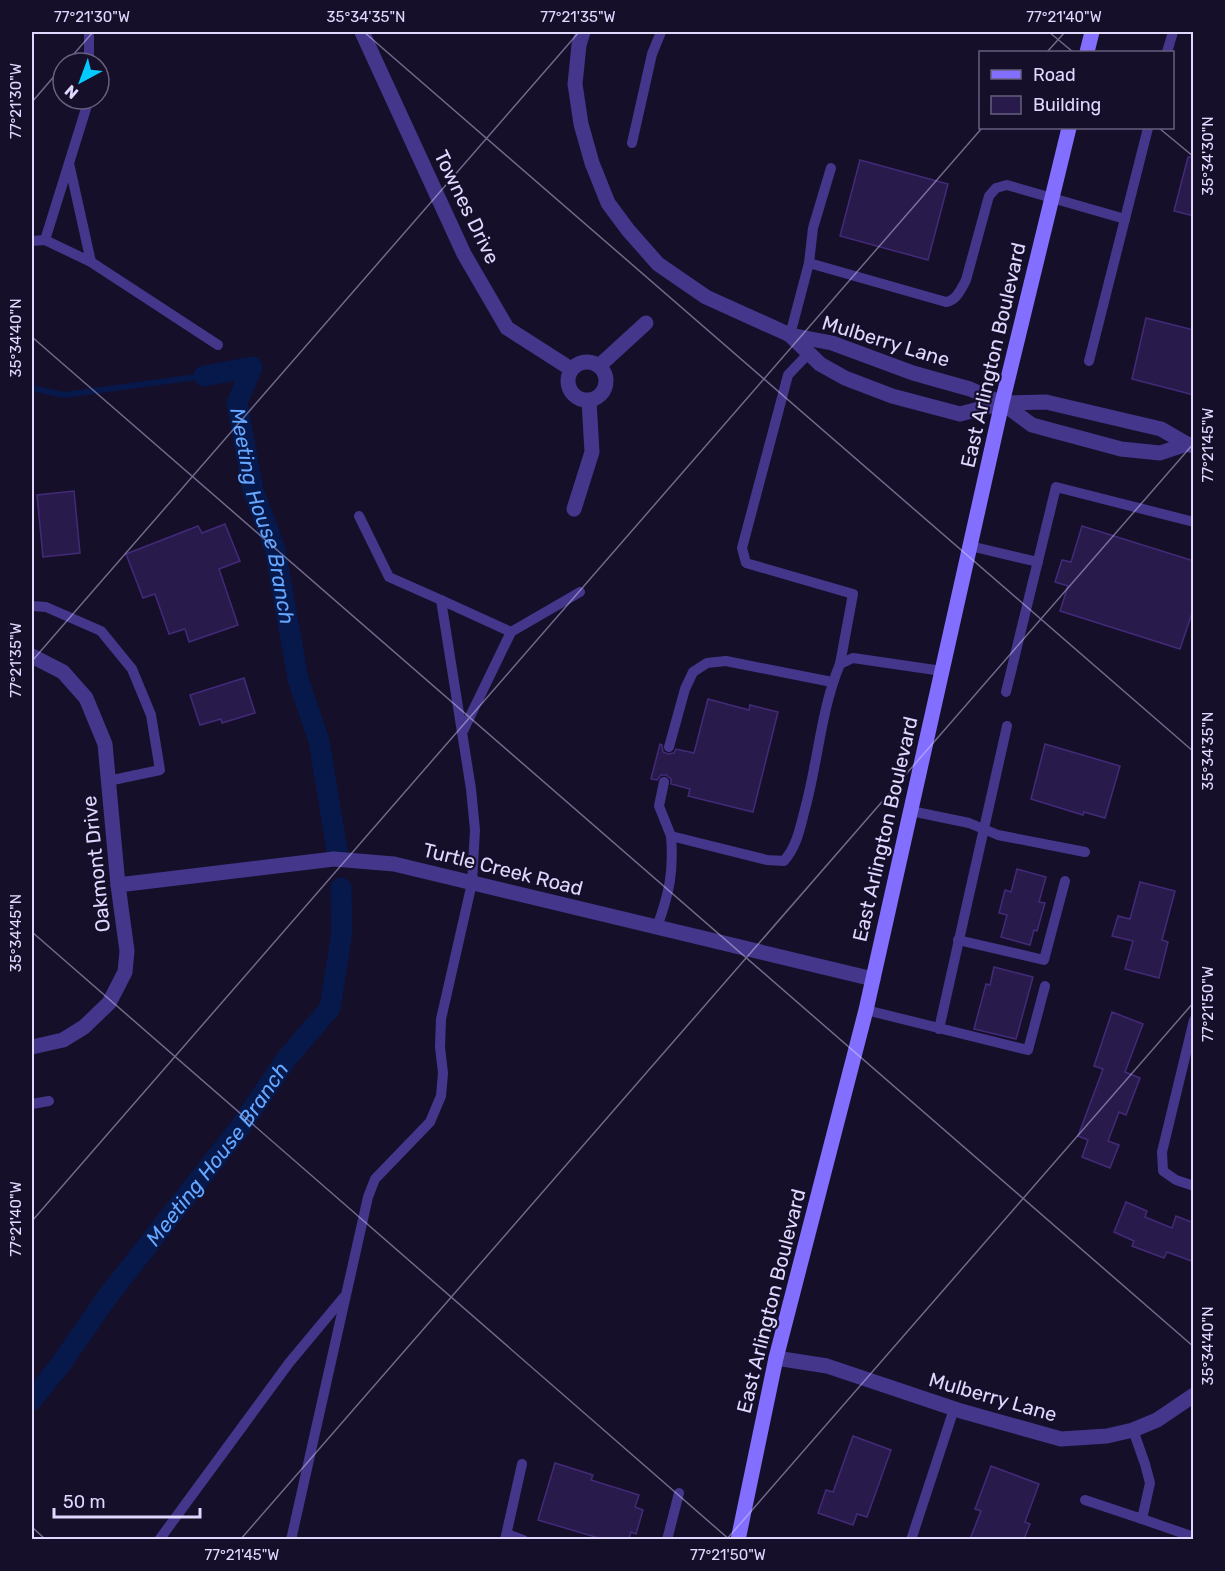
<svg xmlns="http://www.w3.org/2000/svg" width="1225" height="1571" font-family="Rubik,sans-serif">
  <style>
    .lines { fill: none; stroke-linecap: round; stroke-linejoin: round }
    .stream { stroke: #07184a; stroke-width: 6 }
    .canal { stroke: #07184a; stroke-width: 21 }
    .building { fill: #291a4c; stroke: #432a79; stroke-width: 1.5 }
    .service { stroke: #44378b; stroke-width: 10 }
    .minor { stroke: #44378b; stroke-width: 15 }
    .secondary { stroke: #826fff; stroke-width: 15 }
    .ticks { fill: none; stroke: #e0d8ff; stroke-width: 1.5; stroke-opacity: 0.45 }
    .labels { text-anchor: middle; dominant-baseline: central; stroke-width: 4.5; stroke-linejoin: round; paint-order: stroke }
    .street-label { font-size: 20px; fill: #e0d8ff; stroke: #160f2a }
    .water-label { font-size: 21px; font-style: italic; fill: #66a7ff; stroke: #160f2a }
    .neatline { fill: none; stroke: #e0d8ff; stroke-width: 2 }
    .ticks-label { font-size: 15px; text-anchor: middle; fill: #e0d8ff }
  </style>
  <rect width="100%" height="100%" fill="#160f2a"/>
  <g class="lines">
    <polyline class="stream" points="32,388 64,395 204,376"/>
    <g class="canal">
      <path id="s1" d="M204,376L252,367L237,403L253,490L275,549L298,679L319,741L337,850"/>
      <path id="s2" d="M32,1400L60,1365L108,1296L241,1126L287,1058L330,1008L342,932L341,888"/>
    </g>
  </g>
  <g class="building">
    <polygon points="1188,157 1194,157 1194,216 1174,211"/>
    <polygon points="860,160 948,184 928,260 840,236"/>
    <polygon points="1146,318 1194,330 1194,395 1132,379"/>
    <polygon points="74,491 80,553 43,557 37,495"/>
    <polygon points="225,524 240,561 219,569 238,625 189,642 185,629 169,634 155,594 143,598 126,554 198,526 202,533"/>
    <polygon points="1082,526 1194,561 1194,607 1180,649 1060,611 1068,586 1055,582 1062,560 1071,562"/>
    <polygon points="244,678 255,713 222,723 221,719 200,725 190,695"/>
    <polygon points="708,699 749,710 750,705 778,712 753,812 688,796 690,789 671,784 671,779 666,775 661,775 657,780 651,779 660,744 662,745 663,752 668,754 674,753 676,749 694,753"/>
    <polygon points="1045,744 1120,766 1105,818 1084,812 1083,815 1031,799"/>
    <polygon points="1017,869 1046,877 1039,902 1045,903 1037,931 1034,930 1030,945 1001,937 1007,915 999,913 1005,890 1011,892"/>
    <polygon points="1140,882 1175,891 1162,940 1168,942 1159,978 1125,969 1133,941 1112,936 1118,916 1130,919"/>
    <polygon points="994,967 1033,977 1016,1039 974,1029 986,984 990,985"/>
    <polygon points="1112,1012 1143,1024 1125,1072 1140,1078 1126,1115 1119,1112 1108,1141 1119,1145 1110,1168 1082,1157 1088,1140 1078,1136 1103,1069 1094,1066"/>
    <polygon points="1126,1202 1147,1211 1145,1217 1172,1228 1176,1216 1194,1223 1194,1262 1167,1252 1164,1258 1132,1246 1134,1241 1114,1232"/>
    <polygon points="853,1436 891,1450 867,1517 857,1514 853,1525 818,1513 826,1490 833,1492"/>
    <polygon points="555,1463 593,1475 591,1480 639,1495 635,1507 643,1510 636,1534 631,1532 629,1539 602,1539 538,1520"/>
    <polygon points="991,1466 1039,1484 1025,1522 1030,1524 1024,1539 970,1539 981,1511 975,1509"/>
  </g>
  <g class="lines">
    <g class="service">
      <polyline points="89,32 89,63"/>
      <polyline points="1167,52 1173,32"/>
      <polyline points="632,143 652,54 661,32"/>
      <polyline points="69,163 91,262 45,240 89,99"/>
      <polyline points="32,241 45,240"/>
      <polyline points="91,262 218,345"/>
      <polyline points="809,263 813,228 831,168"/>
      <path d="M790,335L809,263L946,302C957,300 961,289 966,280L989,196L996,188L1007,185L1125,219"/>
      <polyline points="809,353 788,375 742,548 746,563 853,594 840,664"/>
      <polyline points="1089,361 1148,128"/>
      <polyline points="359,516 389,577 441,600"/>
      <polyline points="970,546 1038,562"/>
      <polyline points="32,606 46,607 101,631 132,669 151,715 160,770 108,781"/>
      <polyline points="511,632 580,592"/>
      <polyline points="1006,692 1056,487 1194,522"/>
      <polyline points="669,747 685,689 693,672 707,663 726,661 832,682"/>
      <polyline points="664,782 659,806 671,836"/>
      <polyline points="911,811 969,823 998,835 1085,852"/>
      <path d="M657,927C669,894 674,872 671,836L767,860L784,861C797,846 800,828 805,809C818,762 821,709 840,664L853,658L942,671"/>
      <polyline points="958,940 1044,960 1065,881"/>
      <polyline points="866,1010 1028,1050 1045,986"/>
      <polyline points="1194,1020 1162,1152 1163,1171 1176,1180 1194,1186"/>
      <polyline points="939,1029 1007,726"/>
      <polyline points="32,1104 49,1101"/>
      <polyline points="1085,1500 1142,1519 1150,1483 1145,1464 1133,1430"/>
      <polyline points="1142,1519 1194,1537"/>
      <polyline points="507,1534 523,1540"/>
      <polyline points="159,1540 289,1363 344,1297"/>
      <polyline points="291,1540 368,1197 375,1179 430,1122 441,1096 443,1073 440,1047 441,1019 472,883 475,830 471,789 441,600 511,632 463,731"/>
      <polyline points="505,1540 522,1464"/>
      <polyline points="667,1540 679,1493"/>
      <polyline points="911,1540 954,1409"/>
    </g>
    <g class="minor">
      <polyline points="362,32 464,254 507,328 571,369"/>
      <polyline points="583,32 579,45 575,84 581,124 592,163 608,203 628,230 658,264 706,297 790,335 832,343 913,373 970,389 1002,403 1032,425 1121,449 1160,453 1187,444"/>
      <polyline points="790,335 820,364 845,378 892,396 960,414 1002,403 1046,402 1161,429 1187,444 1194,446"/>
      <circle cx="587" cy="381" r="19"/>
      <polyline points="599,366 646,323"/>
      <polyline points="574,509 592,452 589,401"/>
      <polyline points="32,656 63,672 86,698 105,744 118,885 127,951 125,972 109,1003 84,1027 63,1040 32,1047"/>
      <polyline points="118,885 334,859 394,864 873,979"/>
      <polyline points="776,1358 827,1366 961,1411 1061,1439 1107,1436 1133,1430 1157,1420 1194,1395"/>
    </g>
    <g class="secondary">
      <polyline points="1087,52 1092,32"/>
      <polyline points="738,1540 776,1358 866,1010 1002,403 1069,128"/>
    </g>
  </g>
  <path class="ticks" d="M364,32L1194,752M1049,32L1073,52M1047,52L1065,32M66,63L93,32M32,102L63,66M1159,128L1194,157M32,337L1194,1347M32,661L579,32M32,932L730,1540M32,1221L982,128M32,1527L46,1540M240,1540L1194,443M726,1540L1194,1002"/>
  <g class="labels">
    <g class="street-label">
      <text transform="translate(467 207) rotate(64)">Townes Drive</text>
      <text transform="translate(886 341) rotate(17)">Mulberry Lane</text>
      <text transform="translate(993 355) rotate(-77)">East Arlington Boulevard</text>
      <text transform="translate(885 829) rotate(-77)">East Arlington Boulevard</text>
      <text transform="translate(96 864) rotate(-96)">Oakmont Drive</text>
      <text transform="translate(503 869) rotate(14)">Turtle Creek Road</text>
      <text transform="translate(771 1301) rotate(-76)">East Arlington Boulevard</text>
      <text transform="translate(993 1397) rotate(16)">Mulberry Lane</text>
    </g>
    <g class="water-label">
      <text stroke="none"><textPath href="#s1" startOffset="204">Meeting House Branch</textPath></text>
      <text stroke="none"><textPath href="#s2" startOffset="308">Meeting House Branch</textPath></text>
    </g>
  </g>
  <rect width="1225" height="1571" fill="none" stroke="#160f2a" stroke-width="66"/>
  <rect x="979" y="51" width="195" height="78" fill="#160f2a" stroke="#675f7f" stroke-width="1.5"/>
  <rect x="991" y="70" width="30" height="9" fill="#826fff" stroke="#675f7f" stroke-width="1.5"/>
  <text x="1033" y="81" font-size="18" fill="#e0d8ff">Road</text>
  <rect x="991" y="96" width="30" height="18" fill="#291a4c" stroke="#675f7f" stroke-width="1.5"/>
  <text x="1033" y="111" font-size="18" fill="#e0d8ff">Building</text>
  <g transform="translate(81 81) rotate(221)"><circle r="28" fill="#160f2a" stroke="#675f7f" stroke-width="1.5"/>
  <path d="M0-4.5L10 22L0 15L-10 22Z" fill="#04cbff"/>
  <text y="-9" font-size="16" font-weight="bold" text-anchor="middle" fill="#e0d8ff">N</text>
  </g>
  <path d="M54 1508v9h146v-9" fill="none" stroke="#e0d8ff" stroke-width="3"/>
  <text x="63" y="1508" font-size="18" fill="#e0d8ff" stroke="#160f2a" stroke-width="4.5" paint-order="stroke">50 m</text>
  <rect x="33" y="33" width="1159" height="1505" class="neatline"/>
  <g class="ticks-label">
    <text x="92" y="22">77°21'30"W</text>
    <text x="366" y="22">35°34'35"N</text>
    <text x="578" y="22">77°21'35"W</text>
    <text x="1064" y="22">77°21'40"W</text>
    <text transform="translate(16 101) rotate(-90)" y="5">77°21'30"W</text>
    <text transform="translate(1208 156) rotate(-90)" y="5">35°34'30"N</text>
    <text transform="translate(16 338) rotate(-90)" y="5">35°34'40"N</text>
    <text transform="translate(1208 445) rotate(-90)" y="5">77°21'45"W</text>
    <text transform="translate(16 660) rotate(-90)" y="5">77°21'35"W</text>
    <text transform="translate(1208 751) rotate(-90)" y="5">35°34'35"N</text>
    <text transform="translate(16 933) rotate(-90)" y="5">35°34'45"N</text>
    <text transform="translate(1208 1004) rotate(-90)" y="5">77°21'50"W</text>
    <text transform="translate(16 1219) rotate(-90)" y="5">77°21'40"W</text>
    <text transform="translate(1208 1346) rotate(-90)" y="5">35°34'40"N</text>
    <text x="242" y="1560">77°21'45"W</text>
    <text x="728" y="1560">77°21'50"W</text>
  </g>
</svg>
